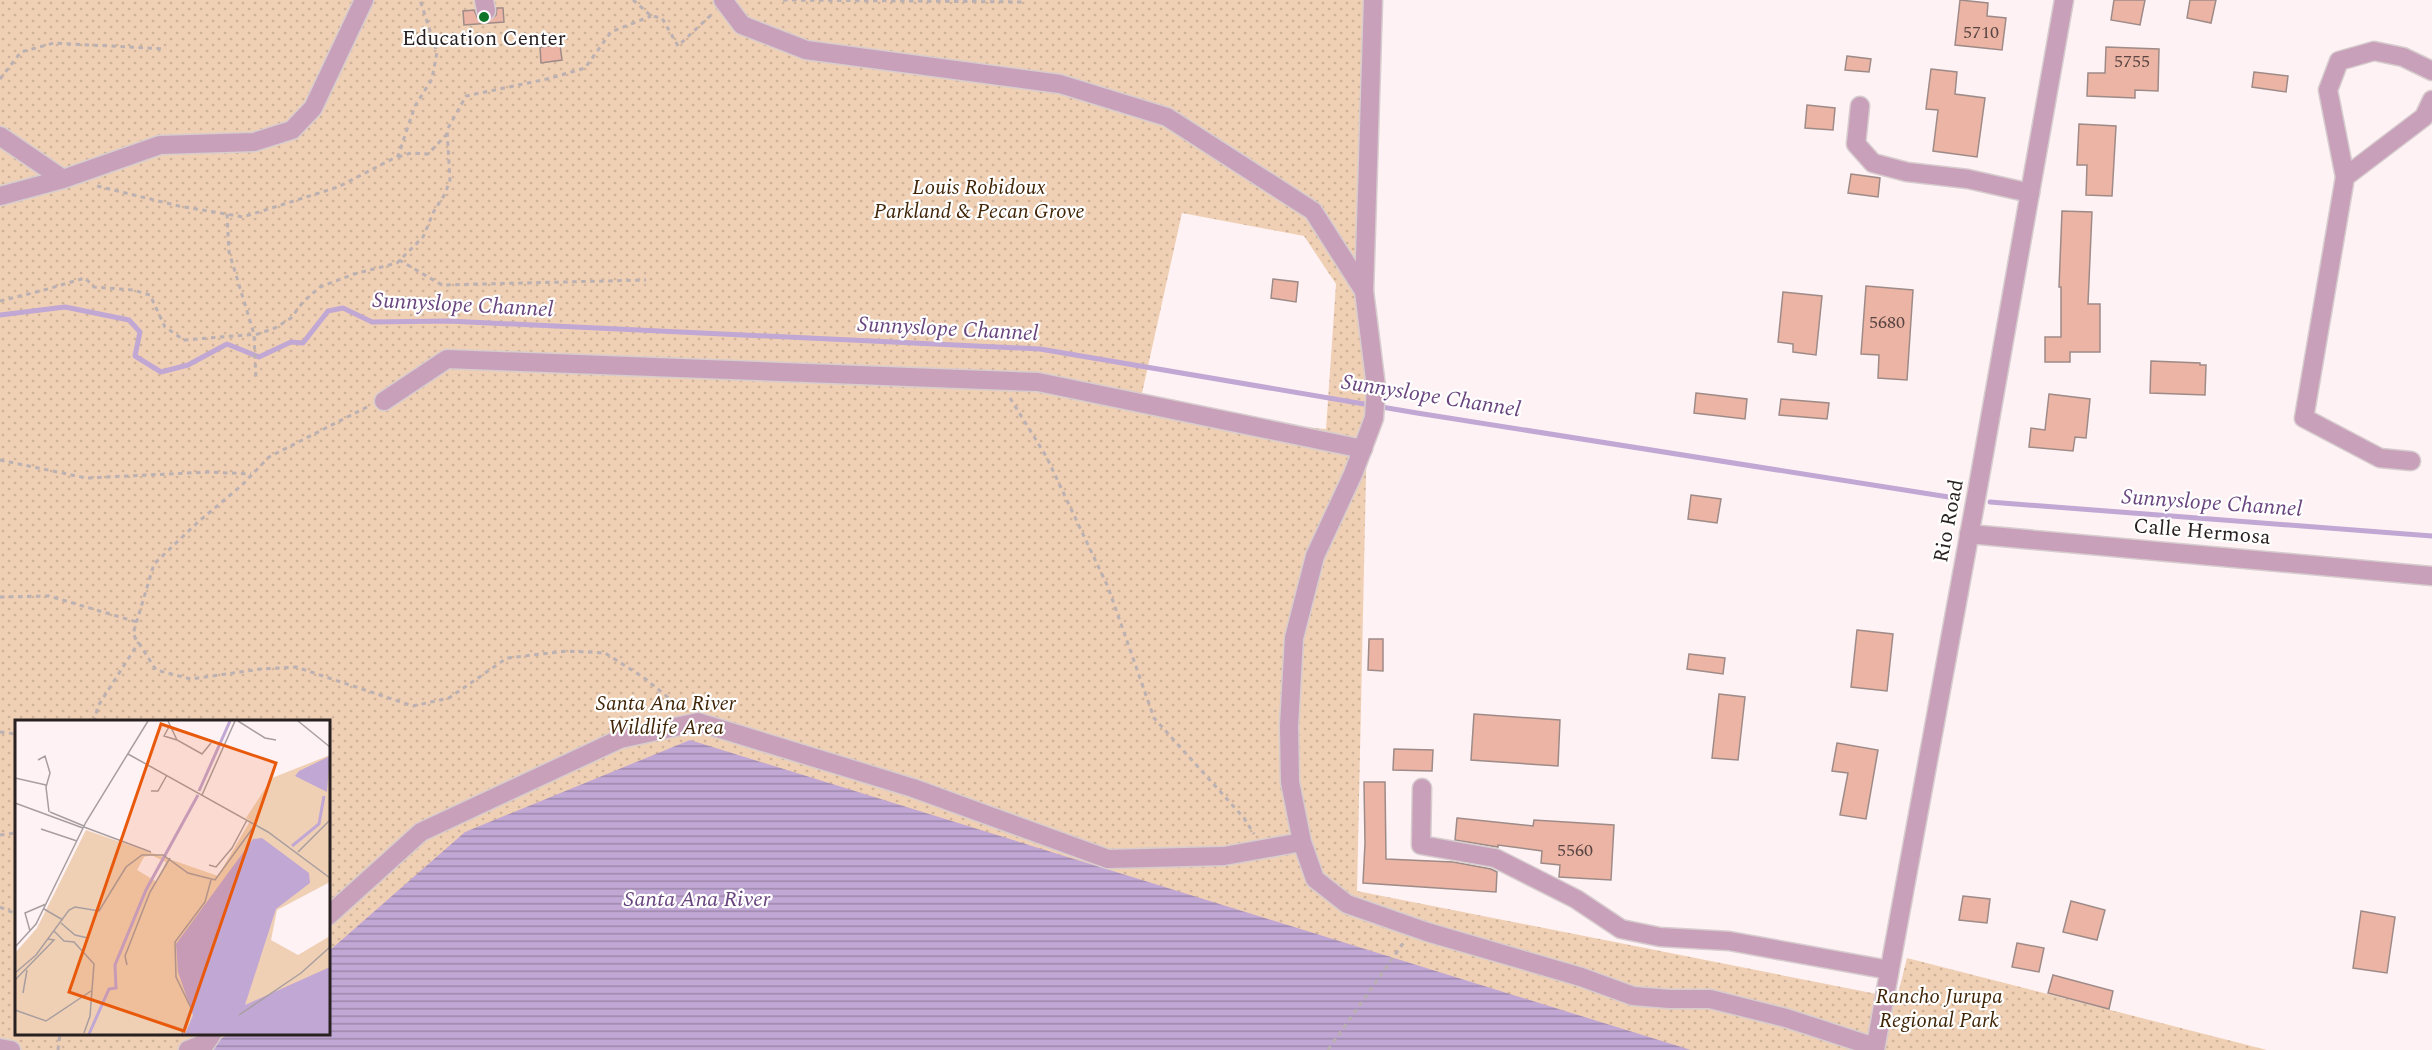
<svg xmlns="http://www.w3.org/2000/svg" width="2432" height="1050" font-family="Spectral,serif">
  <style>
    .park { fill: url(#park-dots); fill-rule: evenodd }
    .water { fill: url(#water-rules) }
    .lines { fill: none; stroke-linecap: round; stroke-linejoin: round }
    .stream { stroke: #c1a7d4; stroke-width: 5 }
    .building { fill: #ecb4a5; stroke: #9e8b87; stroke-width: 1.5 }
    .minor-casing { stroke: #d7ccce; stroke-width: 21 }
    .path { stroke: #bbb0b2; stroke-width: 3; stroke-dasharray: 4.5 4.5; stroke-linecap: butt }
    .minor { stroke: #c8a0ba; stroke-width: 18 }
    .poi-dot { fill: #0e7528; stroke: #fff; stroke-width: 2 }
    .labels { text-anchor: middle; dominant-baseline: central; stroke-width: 4.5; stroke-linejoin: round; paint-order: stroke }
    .number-label { font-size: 18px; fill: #594542 }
    .poi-label { font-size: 21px; fill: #282021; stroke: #fff }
    .park-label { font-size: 21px; font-style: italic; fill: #412507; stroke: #fff }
    .street-label { font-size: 21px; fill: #282021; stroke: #fff }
    .water-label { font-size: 22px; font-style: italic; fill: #69457f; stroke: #fff }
    .inset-river { fill: none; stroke: #c1a7d4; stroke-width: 3 }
    .inset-road { fill: none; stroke: #a89ea0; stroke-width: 1.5 }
    .view { fill: #e8590c; fill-opacity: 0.15; stroke: #e8590c; stroke-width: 3 }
    .inset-edge { fill: none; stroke: #282021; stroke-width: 3 }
  </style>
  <defs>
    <pattern id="park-dots" width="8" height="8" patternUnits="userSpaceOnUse" patternTransform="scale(1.5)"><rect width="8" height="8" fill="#f0d0b4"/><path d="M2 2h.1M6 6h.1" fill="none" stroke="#ceb29a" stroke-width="1.8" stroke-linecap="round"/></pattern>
    <pattern id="water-rules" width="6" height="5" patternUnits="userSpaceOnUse" patternTransform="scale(1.5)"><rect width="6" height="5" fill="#c1a7d4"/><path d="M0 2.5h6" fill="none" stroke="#9d88ac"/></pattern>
  </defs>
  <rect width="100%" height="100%" fill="#fef2f4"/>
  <path class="park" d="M0,0H1363L1367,429L1357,891L1897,998L1907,958L2267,1050H0ZM1182,213L1304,236L1336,284L1326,429L1138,411ZM16,722H328V1034H16Z"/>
  <polygon class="water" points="690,740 1691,1050 201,1050 229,1034 328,1034 329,951 465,832"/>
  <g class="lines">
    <g class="stream">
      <polyline points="0,315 65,307 129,320 140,332 135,356 161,372 188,365 227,344 259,357 291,342 303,343 328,311 343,308 372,322 448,321 1040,349 1417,413 1955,498"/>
      <polyline points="1990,502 2432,536"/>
    </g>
  </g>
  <g class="building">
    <polygon points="1960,0 1988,3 1987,16 2006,18 2002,50 1955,45"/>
    <polygon points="2114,0 2145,0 2140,25 2111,20"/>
    <polygon points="2190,0 2216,0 2211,23 2187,18"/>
    <polygon points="497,8 503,8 504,22 464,25 463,11 474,10 478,19 487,22 496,15"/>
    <polygon points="560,45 562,60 541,63 540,47"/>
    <polygon points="2106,47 2159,49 2158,91 2135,90 2135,98 2087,96 2088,73 2105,73"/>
    <polygon points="1847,56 1871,59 1869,72 1845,70"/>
    <polygon points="1931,69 1957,72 1955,94 1985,98 1977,157 1933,151 1938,110 1926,109"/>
    <polygon points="2254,72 2288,76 2286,92 2252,87"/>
    <polygon points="1807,105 1835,108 1833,130 1805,128"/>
    <polygon points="2079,124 2116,126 2112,196 2086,195 2087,165 2077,165"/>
    <polygon points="1851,174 1880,178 1878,197 1848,193"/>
    <polygon points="2062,211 2092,212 2088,304 2100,304 2100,352 2070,352 2070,362 2045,362 2045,337 2061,337 2061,287 2059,287"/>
    <polygon points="1273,279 1298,282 1296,302 1271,298"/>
    <polygon points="1866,286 1913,290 1907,380 1878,378 1879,355 1861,354"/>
    <polygon points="1783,292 1822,296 1816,355 1793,352 1793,344 1778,342"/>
    <polygon points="2151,361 2200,363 2200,365 2206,365 2205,395 2150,393"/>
    <polygon points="1696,393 1747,399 1745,419 1694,413"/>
    <polygon points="2049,394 2090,399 2086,438 2075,437 2073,451 2029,447 2031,428 2045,430"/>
    <polygon points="1781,399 1829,403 1827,419 1779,415"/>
    <polygon points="1691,495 1721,499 1717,523 1688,519"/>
    <polygon points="1857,630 1893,634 1887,691 1851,687"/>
    <polygon points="1369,639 1383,639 1383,671 1368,670"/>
    <polygon points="1689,654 1725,658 1723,674 1687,669"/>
    <polygon points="1719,694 1745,697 1738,760 1712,758"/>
    <polygon points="1474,714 1560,720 1558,766 1471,760"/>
    <polygon points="1837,743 1878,750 1866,819 1840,815 1848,773 1832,771"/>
    <polygon points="1394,749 1433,750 1432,771 1393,770"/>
    <polygon points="1364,782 1385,782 1386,859 1453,862 1491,869 1497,872 1496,892 1363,883 1365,843"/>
    <polygon points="1457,818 1533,826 1534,820 1614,825 1611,880 1559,877 1560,865 1541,863 1542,851 1498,845 1498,847 1455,840"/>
    <polygon points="1963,896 1990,899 1987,923 1959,920"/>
    <polygon points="2071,901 2105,910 2097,940 2063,932"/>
    <polygon points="2361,911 2395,917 2387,973 2353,968"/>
    <polygon points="2017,943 2044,948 2039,972 2012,967"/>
    <polygon points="2053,975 2113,991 2109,1009 2048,993"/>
  </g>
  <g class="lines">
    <defs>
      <g id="minor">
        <polyline points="484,0 486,11"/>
        <polyline points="723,0 742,25 806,50 1060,84 1167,117 1313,211 1364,291 1376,387 1374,418 1353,474 1315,556 1294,638 1289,726 1290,782 1302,842 1315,879 1347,904 1427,932 1581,977 1633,996 1670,999 1710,999 1786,1018 1875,1047"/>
        <polyline points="1860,106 1856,144 1873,163 1907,172 1968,179 2030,193"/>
        <polyline points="0,136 63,179"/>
        <polyline points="2345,177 2328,90 2339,61 2374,51 2403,57 2432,71"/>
        <polyline points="0,196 63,179 160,145 254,142 292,130 313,108 364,0"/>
        <polyline points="1364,291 1373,0"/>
        <polyline points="384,401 447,359 1038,382 1363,449"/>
        <polyline points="2411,461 2380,458 2304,418 2345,177 2424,117 2432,100"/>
        <polyline points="1969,534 2432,576"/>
        <polyline points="1422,788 1421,845 1495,858 1576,899 1621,929 1660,937 1729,941 1889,970"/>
        <polyline points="328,916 421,832 620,739 698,722 913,788 1108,859 1224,856 1302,842"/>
        <polyline points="0,1048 11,1050"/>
        <polyline points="188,1050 206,1043 212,1034"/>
        <polyline points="1875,1050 1978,487 2064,0"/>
      </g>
    </defs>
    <use href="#minor" class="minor-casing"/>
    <g class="path">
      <polyline points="633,0 651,16 662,18 678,46 712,14"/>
      <polyline points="783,0 1024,2"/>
      <polyline points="0,79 21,52 54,43 165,49"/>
      <polyline points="398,157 411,153 428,154 448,133"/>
      <polyline points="97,186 179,206 243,217 338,187 398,156 415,106 432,79 437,52 420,0"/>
      <polyline points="227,214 229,252 254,334 256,380"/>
      <polyline points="399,260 442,285 646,280"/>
      <polyline points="0,301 44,290 85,278 94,287 133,290 150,295 165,327 184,340 258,334 275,328 291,318 303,302 320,287 354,274 397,263 423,237 434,211 445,194 450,180 447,130 466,96 547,79 585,68 611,32 651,16"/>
      <polyline points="1010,398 1046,456 1108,587 1154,718 1244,818 1254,834"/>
      <polyline points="367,407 269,457 242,485 197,523 154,564 133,634 156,670 191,679 261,669 296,667 413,706 449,698 507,658 567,651 605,653 643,677 681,708"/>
      <polyline points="0,460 86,478 209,472 251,474"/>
      <polyline points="0,597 49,596 137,622"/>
      <polyline points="94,722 98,706 139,642"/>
      <polyline points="0,732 16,734"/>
      <polyline points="0,835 16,833"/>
      <polyline points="0,907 16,914"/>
      <polyline points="58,1050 60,1034"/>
      <polyline points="1328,1050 1404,942"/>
    </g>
    <use href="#minor" class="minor"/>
  </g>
  <circle class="poi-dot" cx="484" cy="17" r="6"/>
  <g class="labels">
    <g class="number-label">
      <text x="1981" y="32">5710</text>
      <text x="2132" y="61">5755</text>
      <text x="1887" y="322">5680</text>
      <text x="1575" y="850">5560</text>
    </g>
    <g class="poi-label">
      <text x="484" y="39">Education Center</text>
    </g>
    <g class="park-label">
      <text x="979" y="188">Louis Robidoux<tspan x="979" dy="24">Parkland &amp; Pecan Grove</tspan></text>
      <text x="666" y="704">Santa Ana River<tspan x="666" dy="24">Wildlife Area</tspan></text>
      <text x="1939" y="997">Rancho Jurupa<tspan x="1939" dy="24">Regional Park</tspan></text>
    </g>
    <g class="street-label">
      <text transform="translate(1949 521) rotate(-79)">Rio Road</text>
      <text transform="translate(2202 532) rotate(5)">Calle Hermosa</text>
    </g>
    <g class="water-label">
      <text transform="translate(463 305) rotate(3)">Sunnyslope Channel</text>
      <text transform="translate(948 329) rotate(3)">Sunnyslope Channel</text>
      <text transform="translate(1431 396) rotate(9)">Sunnyslope Channel</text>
      <text transform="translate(2212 503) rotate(4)">Sunnyslope Channel</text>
      <text x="697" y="899">Santa Ana River</text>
    </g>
  </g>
  <g transform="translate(15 720)">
    <rect width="315" height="315" fill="#fef2f4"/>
    <path d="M315,35V162L262,190L256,220L283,235L315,216V314H0V233L22,208L71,110L203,156L235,101L231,98L257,58ZM136,135L151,142L142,162L122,150L129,137Z" fill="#f0d0b4" fill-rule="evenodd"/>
    <path d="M315,36L312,72L280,56L284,51ZM247,118L294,153L295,163L261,189L230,285L315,247V314H170L178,295L163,252L161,224L238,119Z" fill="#c1a7d4"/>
    <path class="inset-river" d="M184,71L215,1M277,126L304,104L309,76M74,314L94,269L101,268L100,245L131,170L183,75"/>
    <path class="inset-road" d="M153,1L162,20L187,34L196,23M223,1L250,18L261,20M283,1L315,27M155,5L149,16L162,20M113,34L253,112L315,158M23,40L30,36L35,53L31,67L34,92M0,58L31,65M136,71H143L152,55M187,75L220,1M0,83L68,108M35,92L69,106M69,107L136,132M26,109L62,121M283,132L315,100M194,145L201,147L217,128L232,100M29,189L48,200M46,203L60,215L73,218M15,211L10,193L31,184M39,211L49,221L59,222L79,244L75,296L69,313M0,227L21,204L71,102L133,1M112,245L110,236L135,172L155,138M0,253L21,235L54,190L60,187L84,191L111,147L127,135H148L173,153L200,160L240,105M0,260L39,220L33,219M8,273L12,250M0,290L31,301L76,271M224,295L286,253L315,227M167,314L176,288L161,257L160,222L190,182L196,160"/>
    <path class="view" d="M146,4L261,43L169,311L54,272Z"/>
    <rect width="315" height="315" class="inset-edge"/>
  </g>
</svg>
